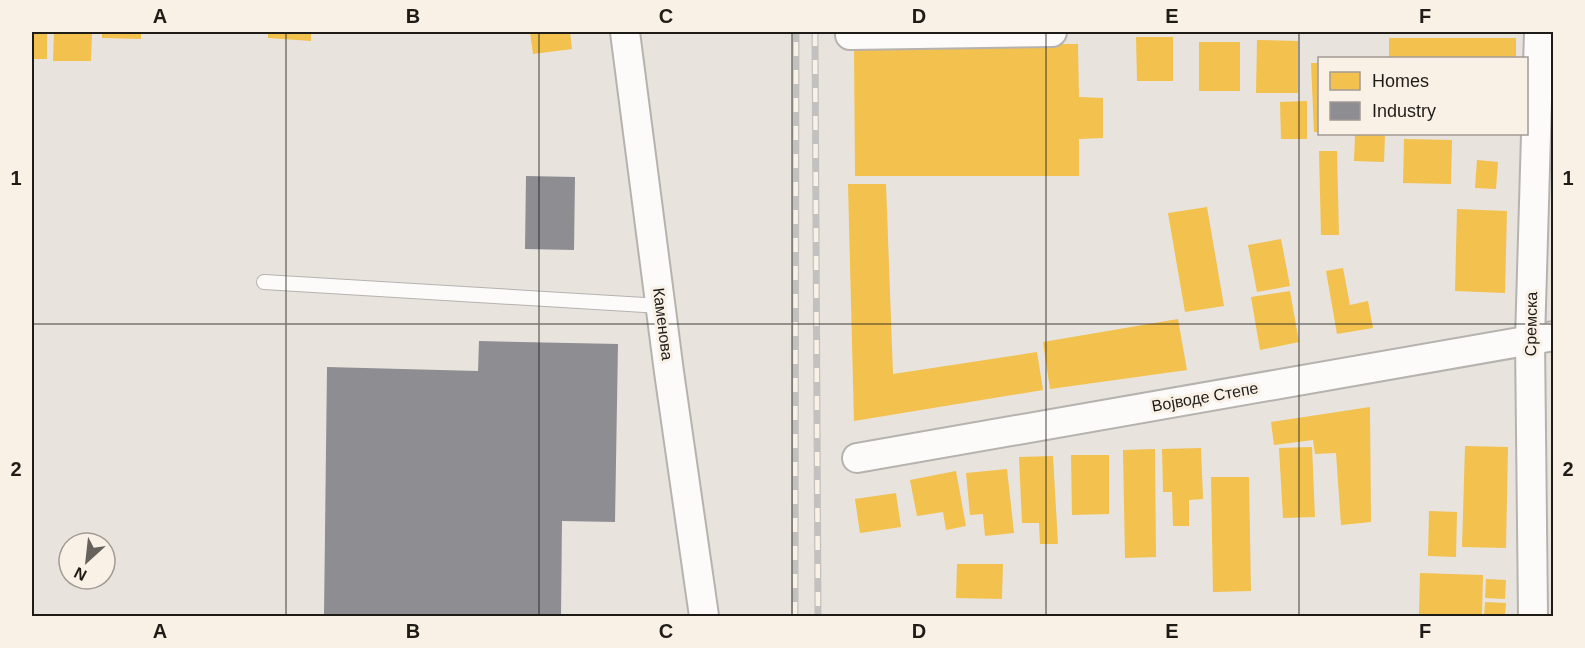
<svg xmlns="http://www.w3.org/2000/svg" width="1585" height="648" font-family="Helvetica,sans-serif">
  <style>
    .homes { fill: #f2c14e }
    .industry { fill: #8d8d92 }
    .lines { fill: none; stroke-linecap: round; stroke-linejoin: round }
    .service-casing { stroke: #b6b2ae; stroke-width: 16 }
    .minor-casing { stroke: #b6b2ae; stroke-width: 32 }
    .service { stroke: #fcfbfa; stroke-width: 14 }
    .minor { stroke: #fcfbfa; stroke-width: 28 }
    .rail-casing { stroke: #c3c1bf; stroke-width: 7 }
    .rail { stroke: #f9f0e6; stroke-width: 4.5; stroke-dasharray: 14; stroke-linecap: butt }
    .grid { fill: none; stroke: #1f1c18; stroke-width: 1.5; stroke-opacity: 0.55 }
    .labels { text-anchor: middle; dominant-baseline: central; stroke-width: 6; stroke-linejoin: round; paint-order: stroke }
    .street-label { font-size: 16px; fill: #1f1c18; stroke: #f9f0e6 }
    .neatline { fill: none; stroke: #1f1c18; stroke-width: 2 }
    .grid-label { font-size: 20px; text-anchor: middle; font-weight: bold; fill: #1f1c18 }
  </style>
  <rect width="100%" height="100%" fill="#e8e3dd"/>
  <g class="homes">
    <rect x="32" y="32" width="15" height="27"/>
    <polygon points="54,32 92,32 91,61 53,61"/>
    <polygon points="102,32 141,32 141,39 102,38"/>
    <polygon points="268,32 311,32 311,41 268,38"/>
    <polygon points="530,32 570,32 572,49 533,54"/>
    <polygon points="1136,37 1173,37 1173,81 1137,81"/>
    <rect x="1389" y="38" width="127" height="20"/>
    <polygon points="1257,40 1298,41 1298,93 1256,93"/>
    <rect x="1199" y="42" width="41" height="49"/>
    <polygon points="854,44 1078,44 1079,97 1103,98 1103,138 1079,139 1079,176 855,176"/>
    <polygon points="1311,63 1320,63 1320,132 1314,132"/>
    <polygon points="1307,101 1307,139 1281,139 1280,102"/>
    <polygon points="1355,134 1385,134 1384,162 1354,161"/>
    <polygon points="1404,139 1452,140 1451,184 1403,183"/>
    <polygon points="1319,151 1337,151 1339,235 1321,235"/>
    <polygon points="1477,160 1498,162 1496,189 1475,188"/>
    <polygon points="848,184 886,184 893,374 1037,352 1043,390 854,421"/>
    <polygon points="1207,207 1224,306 1185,312 1168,213"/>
    <polygon points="1457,209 1507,211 1505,293 1455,291"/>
    <polygon points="1281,239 1290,286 1257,292 1248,245"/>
    <polygon points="1343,268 1350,305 1368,301 1373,328 1337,334 1326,271"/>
    <polygon points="1290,291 1299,342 1260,350 1251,297"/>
    <polygon points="1178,319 1187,370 1050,389 1043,342"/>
    <polygon points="1370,407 1371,522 1341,525 1336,453 1315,454 1313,440 1274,445 1271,422"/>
    <polygon points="1465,446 1508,447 1506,548 1462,547"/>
    <polygon points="1312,447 1315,517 1283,518 1279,448"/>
    <polygon points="1201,448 1203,499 1189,500 1189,526 1173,526 1172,492 1163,492 1162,449"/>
    <polygon points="1155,449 1156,557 1125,558 1123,450"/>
    <polygon points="1071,455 1109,455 1109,514 1072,515"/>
    <polygon points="1053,456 1058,544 1040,544 1039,523 1022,523 1019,457"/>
    <polygon points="1007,469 1014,533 985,536 983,514 970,515 966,473"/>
    <polygon points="956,471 966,526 946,530 943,512 917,516 910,480"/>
    <polygon points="1211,477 1249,477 1251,591 1213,592"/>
    <polygon points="896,493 901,527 860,533 855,499"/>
    <polygon points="1429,511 1457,512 1456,557 1428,556"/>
    <polygon points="957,564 1003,564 1002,599 956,598"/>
    <polygon points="1420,573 1483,575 1482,616 1419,616"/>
    <polygon points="1486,579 1506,580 1505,599 1485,598"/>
    <polygon points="1485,602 1506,603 1505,616 1484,616"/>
  </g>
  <g class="industry">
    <polygon points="526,176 575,177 574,250 525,249"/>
    <polygon points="479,341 618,344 615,522 562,521 561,616 324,616 327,367 478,371"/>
  </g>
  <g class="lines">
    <defs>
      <polyline id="service" points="264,282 661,306"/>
      <g id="minor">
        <polyline points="625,32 669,372 704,616"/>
        <polyline points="850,35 1052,32"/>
        <polyline points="857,458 1554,336"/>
        <polyline points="1533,616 1530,340 1539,32"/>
      </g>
    </defs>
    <use href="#service" class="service-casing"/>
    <use href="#minor" class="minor-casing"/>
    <use href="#service" class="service"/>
    <use href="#minor" class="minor"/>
    <defs>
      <g id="rail">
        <polyline points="815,32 818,616"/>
        <polyline points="795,616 796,32"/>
      </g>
    </defs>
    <use href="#rail" class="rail-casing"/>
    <use href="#rail" class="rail"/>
  </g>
  <path class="grid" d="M286,32V616M539,32V616M792,32V616M1046,32V616M1299,32V616M32,324H1554"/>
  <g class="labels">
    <g class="street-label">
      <text transform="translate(663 324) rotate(83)">Каменова</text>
      <text transform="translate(1531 324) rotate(-89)">Сремска</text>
      <text transform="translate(1205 397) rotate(-10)">Војводе Степе</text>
    </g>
  </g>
  <rect width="1585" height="648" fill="none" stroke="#f9f0e6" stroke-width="66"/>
  <rect x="1318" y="57" width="210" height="78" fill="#f9f0e6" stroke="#a29b94" stroke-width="1.5"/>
  <rect x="1330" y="72" width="30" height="18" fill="#f2c14e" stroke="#a29b94" stroke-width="1.5"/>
  <text x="1372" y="87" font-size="18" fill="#1f1c18">Homes</text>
  <rect x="1330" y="102" width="30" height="18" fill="#8d8d92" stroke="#a29b94" stroke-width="1.5"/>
  <text x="1372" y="117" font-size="18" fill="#1f1c18">Industry</text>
  <g transform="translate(87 561) rotate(207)"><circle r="28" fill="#f9f0e6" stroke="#a29b94" stroke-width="1.5"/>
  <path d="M0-4.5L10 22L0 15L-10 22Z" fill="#65625d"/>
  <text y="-9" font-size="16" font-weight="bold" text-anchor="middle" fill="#1f1c18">N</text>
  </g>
  <rect x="33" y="33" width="1519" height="582" class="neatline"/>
  <g class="grid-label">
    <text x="160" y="23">A</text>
    <text x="413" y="23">B</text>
    <text x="666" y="23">C</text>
    <text x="919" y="23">D</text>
    <text x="1172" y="23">E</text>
    <text x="1425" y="23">F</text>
    <text x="16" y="185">1</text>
    <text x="1568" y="185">1</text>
    <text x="16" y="476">2</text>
    <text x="1568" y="476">2</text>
    <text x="160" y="638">A</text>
    <text x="413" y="638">B</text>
    <text x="666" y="638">C</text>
    <text x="919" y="638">D</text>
    <text x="1172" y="638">E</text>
    <text x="1425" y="638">F</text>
  </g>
</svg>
